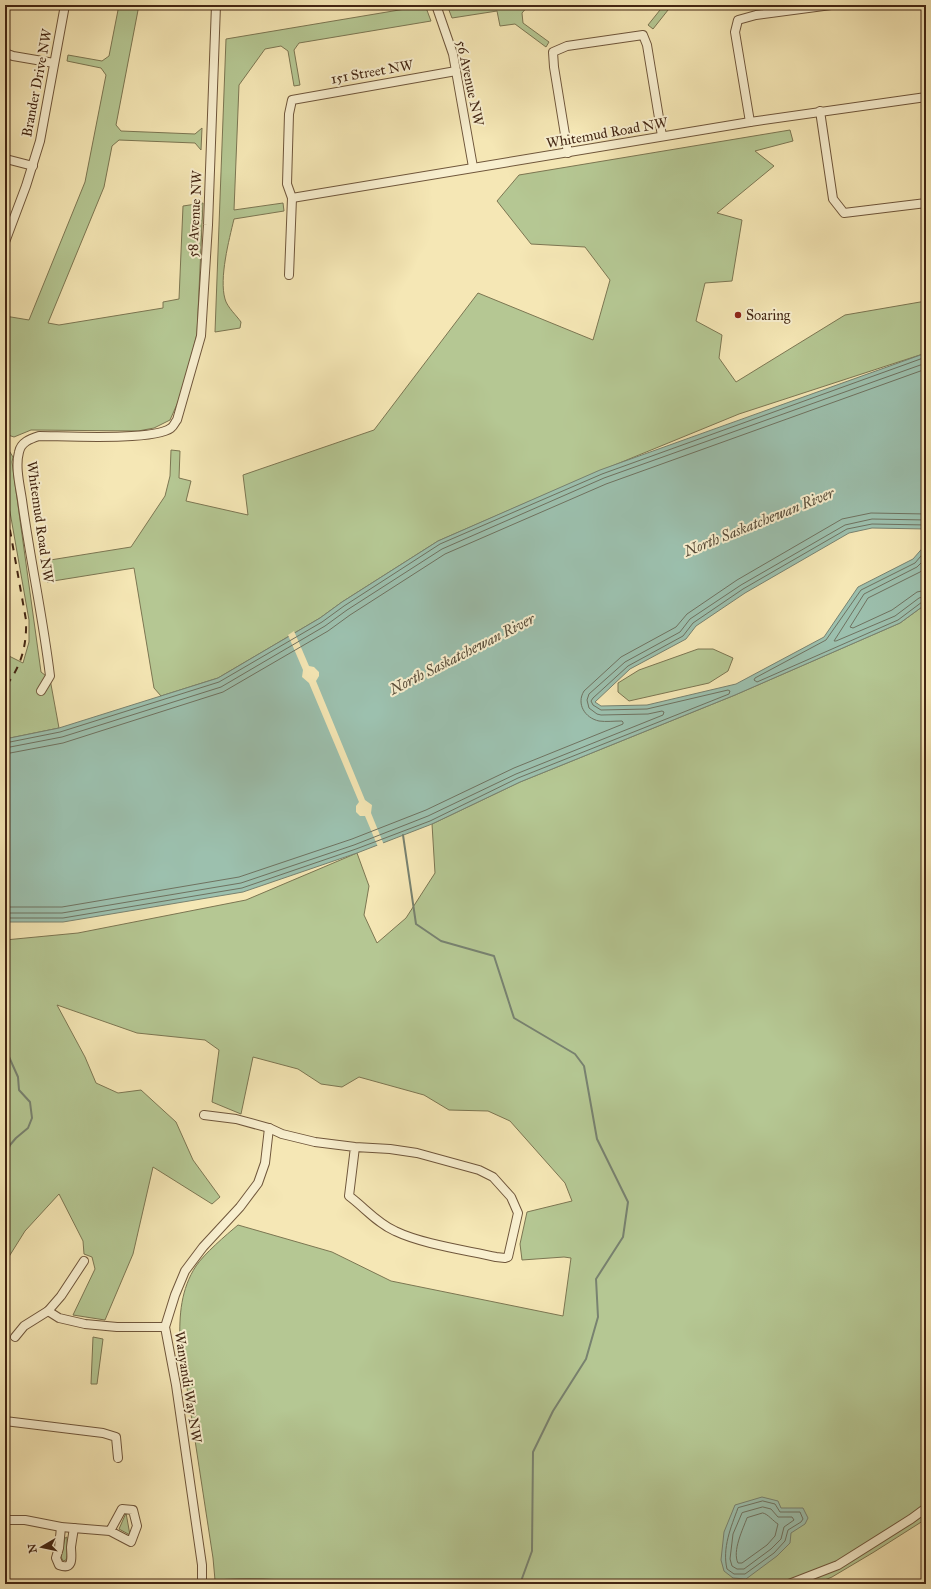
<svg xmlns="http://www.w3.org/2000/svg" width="931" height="1589" font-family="'IM FELL Great Primer',serif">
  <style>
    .green { fill: #b5c793; stroke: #7c7652 }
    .water { fill: #9cc0ae; stroke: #788270 }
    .pier { fill: #f5e7b5 }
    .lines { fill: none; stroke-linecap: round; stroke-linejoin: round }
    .shore { stroke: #6f7260; stroke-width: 1 }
    .stream { stroke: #788270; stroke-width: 2 }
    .street-casing { stroke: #6f563b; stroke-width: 10 }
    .street { stroke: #f8efcf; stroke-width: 8 }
    .rail { stroke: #422512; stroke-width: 2; stroke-dasharray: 7 7; stroke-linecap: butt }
    .poi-dot { fill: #8f2418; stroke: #f8efcf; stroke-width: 1.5 }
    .labels { text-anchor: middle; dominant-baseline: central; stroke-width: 4; stroke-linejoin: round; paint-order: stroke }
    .street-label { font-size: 14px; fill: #422512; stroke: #f8efcf }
    .poi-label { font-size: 14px; fill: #422512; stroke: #f8efcf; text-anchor: start }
    .water-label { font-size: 15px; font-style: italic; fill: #584c39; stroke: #f8efcf }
  </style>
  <rect width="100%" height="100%" fill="#f5e7b5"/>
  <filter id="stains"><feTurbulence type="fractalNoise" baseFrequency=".005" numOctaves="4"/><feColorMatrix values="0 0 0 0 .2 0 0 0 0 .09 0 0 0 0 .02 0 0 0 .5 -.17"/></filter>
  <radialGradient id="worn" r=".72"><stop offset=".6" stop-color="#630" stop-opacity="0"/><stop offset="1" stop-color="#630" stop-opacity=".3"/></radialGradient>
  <g class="green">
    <polygon points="119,5 139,5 116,125 121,131 195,134 202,128 201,150 195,143 119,140 112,146 104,187 48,323 59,325 163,308 163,302 179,299 183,206 203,203 197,334 188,369 178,402 170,420 154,428 138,431 31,430 14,437 5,434 5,316 29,320 85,182 106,75 101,68 67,61 68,55 102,61 109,56"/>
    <path d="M416,5H425L431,21L299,43L294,50L300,85L294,86L288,51L281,46L265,49L239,85L234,210L283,203L284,211L234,219C229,240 219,278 225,299C227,307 237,316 241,322L240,328L215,332L226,39L411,8Z"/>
    <polygon points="447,5 529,5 522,13 523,23 549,42 546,47 515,24 500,26 497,11 452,18"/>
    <polygon points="664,5 672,5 653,29 648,25"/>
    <polygon points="790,130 793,141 755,151 774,166 717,213 742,220 732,281 705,283 696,321 722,335 719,358 736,382 845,315 926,301 926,353 739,414 595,473 438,541 342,602 320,618 218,678 161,696 154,688 134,568 47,582 44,561 131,547 165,496 170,476 171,450 180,451 179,478 191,481 186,501 248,515 243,475 374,430 478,293 593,340 610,280 585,247 531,244 497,201 519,175"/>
    <polygon points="5,444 13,457 12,462 41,672 50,679 59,728 5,739 5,656 9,656 23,663 29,642 29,620 10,512 5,491"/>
    <path d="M926,604V1519L874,1552L832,1577L815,1584H311C279,1578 247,1578 215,1580L213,1558L180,1342C179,1315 181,1289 196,1266C204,1254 226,1235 238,1225L332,1252L391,1281L563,1316L571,1258L564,1257L522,1260L520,1244L527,1212L572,1201L565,1183L510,1121L488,1111L449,1110L424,1095L359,1077L342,1087L321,1084L298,1069L253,1057L241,1114L212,1102L219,1050L205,1040L137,1033L57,1005L85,1057L96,1083L118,1093L141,1090L176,1122L193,1160L220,1197L212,1204L153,1167L133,1254L105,1320L73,1315L95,1269L92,1257L84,1254L83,1241L59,1194L25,1231L5,1263V940L78,933L246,900L357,853L369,886L364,915L377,943L406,918L435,873L432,824L520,782L735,695L900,623Z"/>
    <polygon points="698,649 713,649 733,658 728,671 709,683 629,701 618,692 618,683 639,670"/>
    <polygon points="93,1337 103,1339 97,1384 91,1384"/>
    <polygon points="126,1513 130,1535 119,1529"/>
    <path d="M67,1537C67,1544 68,1555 66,1560L63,1561L61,1557L65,1538Z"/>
  </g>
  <g class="water">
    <polygon points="926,353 926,529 872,528 849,533 745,593 696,626 686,639 630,669 595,702 601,706 647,705 736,684 824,637 858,587 913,559 926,544 926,604 900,623 735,695 520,782 432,824 357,853 243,892 63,922 5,922 5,739 59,728 218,678 320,618 342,602 438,541 600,470"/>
    <polygon points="762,1497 778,1501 781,1508 803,1508 808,1518 805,1524 791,1533 790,1543 777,1556 746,1579 733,1578 724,1571 721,1560 724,1532 735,1505"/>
  </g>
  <polygon class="pier" points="294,631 309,666 314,667 319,672 319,676 316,681 365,800 372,805 371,813 384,845 378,847 365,816 360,816 356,812 356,806 359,802 309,683 302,677 303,670 288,635"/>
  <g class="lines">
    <g class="shore">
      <polyline points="926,550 915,563 861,590 826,640 755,678 754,680 757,682 898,620 922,602 926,601"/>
      <polyline points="926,558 917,567 864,594 834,641 836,641 895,616 919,598 926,596"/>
      <polyline points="926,567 920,572 868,598 850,627 853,628 892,610 917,592 926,590"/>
      <polyline points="5,743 60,732 219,682 322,622 344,606 440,544 602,474 926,357"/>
      <polyline points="5,748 62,737 221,687 325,626 347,610 442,549 604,478 926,363"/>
      <polyline points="5,754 63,743 223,692 328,631 350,615 445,554 606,484 926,369"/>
      <path d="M5,907H62L239,877L352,839L426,810L514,768L623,724V722L622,721C614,721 606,722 599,721C585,718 576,704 584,691L621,657L676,627L687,614L737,580L842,519L871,513L926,514"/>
      <polyline points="5,913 62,913 241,883 354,845 428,816 516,774 663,715 664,712 662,711 648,714 601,715 597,714 589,708 587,700 589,694 625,662 680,632 690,619 741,585 845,525 872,519 926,520"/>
      <polyline points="5,918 63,918 242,888 356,849 430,821 518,778 729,694 730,691 728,690 647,709 601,710 593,705 591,701 593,698 628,666 683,636 693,623 743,589 847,529 872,524 926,525"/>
      <path d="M763,1501L775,1504L780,1512H800L803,1519L801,1522L788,1530L785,1541L774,1553L745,1574H734L727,1569C722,1548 731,1527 738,1508Z"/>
      <polygon points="763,1507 771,1509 778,1517 792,1517 794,1520 784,1527 781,1539 771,1549 744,1569 737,1569 732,1566 730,1559 733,1534 742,1513"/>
      <path d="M763,1513C768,1514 773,1521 778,1524L775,1536L767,1545L742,1563H738C732,1551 743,1529 747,1518Z"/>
    </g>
    <g class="stream">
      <polyline points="403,835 416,924 441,941 494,956 514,1018 575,1054 584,1066 597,1139 628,1202 623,1237 596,1279 598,1317 586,1359 553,1411 533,1452 532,1551 520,1584"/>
      <polyline points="5,1048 18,1077 19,1090 30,1102 32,1118 28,1128 16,1138 10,1145 5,1156"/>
    </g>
    <defs>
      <g id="street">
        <polyline points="436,5 453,54 473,167"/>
        <polyline points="5,53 13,56 54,63"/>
        <polyline points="820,111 833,199 844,213 926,203"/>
        <polyline points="750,122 735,32 738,20 756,15 831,5"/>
        <polyline points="568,153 554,67 553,52 567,46 643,35 647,45 662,136"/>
        <polyline points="6,159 33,166"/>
        <polyline points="292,198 750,122 926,97"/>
        <polyline points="5,242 26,186 40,141 65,5"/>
        <polyline points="289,275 292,198 287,184 289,114 292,100 456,71"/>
        <path d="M41,691L50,676C43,617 30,559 22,500C20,486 15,467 19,452C21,442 30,439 39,436C64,436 154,441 171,428C174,426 175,422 177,420L201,336L208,225L216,5"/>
        <path d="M204,1115L236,1119L269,1128L282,1134L315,1142L355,1147L390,1149L417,1153L479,1170L493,1177L511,1197L518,1213L508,1257L505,1258L496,1257C465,1250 422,1244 395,1231C377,1223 365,1208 349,1196L355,1147"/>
        <polyline points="48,1311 59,1318 85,1324 117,1327 165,1327"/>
        <polyline points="15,1337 24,1326 48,1311 61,1296 84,1261"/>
        <polyline points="5,1421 103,1433 116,1437 118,1458"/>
        <polyline points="5,1520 25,1520 61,1527 110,1531 131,1542 137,1526 133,1510 122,1509 110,1531"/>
        <path d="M61,1527L59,1548L56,1558L59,1565C75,1571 71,1555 71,1547C72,1540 73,1534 74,1528"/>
        <polyline points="202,1584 202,1565 176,1385 165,1327 175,1295 185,1271 203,1247 240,1207 258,1183 265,1163 269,1128"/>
        <polyline points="789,1584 838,1565 911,1519 926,1508"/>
      </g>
    </defs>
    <use href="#street" class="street-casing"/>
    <use href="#street" class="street"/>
    <path class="rail" d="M5,502L26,620C27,646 21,667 5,687"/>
  </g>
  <circle class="poi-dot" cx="738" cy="315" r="4"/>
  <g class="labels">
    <g class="street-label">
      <text transform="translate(372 72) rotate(-10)">151 Street NW</text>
      <text transform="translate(37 83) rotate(-79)">Brander Drive NW</text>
      <text transform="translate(470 83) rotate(78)">56 Avenue NW</text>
      <text transform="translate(607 133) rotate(-10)">Whitemud Road NW</text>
      <text transform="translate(195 214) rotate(-87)">58 Avenue NW</text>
      <text transform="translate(40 522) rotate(82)">Whitemud Road NW</text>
      <text transform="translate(188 1387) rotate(81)">Wanyandi Way NW</text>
    </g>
    <g class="poi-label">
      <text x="746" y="315">Soaring</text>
    </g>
    <g class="water-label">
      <text transform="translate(759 522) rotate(-22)">North Saskatchewan River</text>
      <text transform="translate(462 654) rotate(-27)">North Saskatchewan River</text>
    </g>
  </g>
  <rect width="931" height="1589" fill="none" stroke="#f5e7b5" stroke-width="20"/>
  <rect x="6" y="6" width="919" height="1577" fill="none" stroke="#422512" stroke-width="2"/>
  <rect x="10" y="10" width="911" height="1569" fill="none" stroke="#422512"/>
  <g transform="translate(42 1547) rotate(261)" stroke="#f8efcf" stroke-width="3" paint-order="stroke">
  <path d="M0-3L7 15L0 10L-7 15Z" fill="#422512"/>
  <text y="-6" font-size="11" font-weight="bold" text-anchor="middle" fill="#422512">N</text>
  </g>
  <rect width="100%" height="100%" filter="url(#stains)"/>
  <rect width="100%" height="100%" fill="url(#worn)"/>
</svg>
